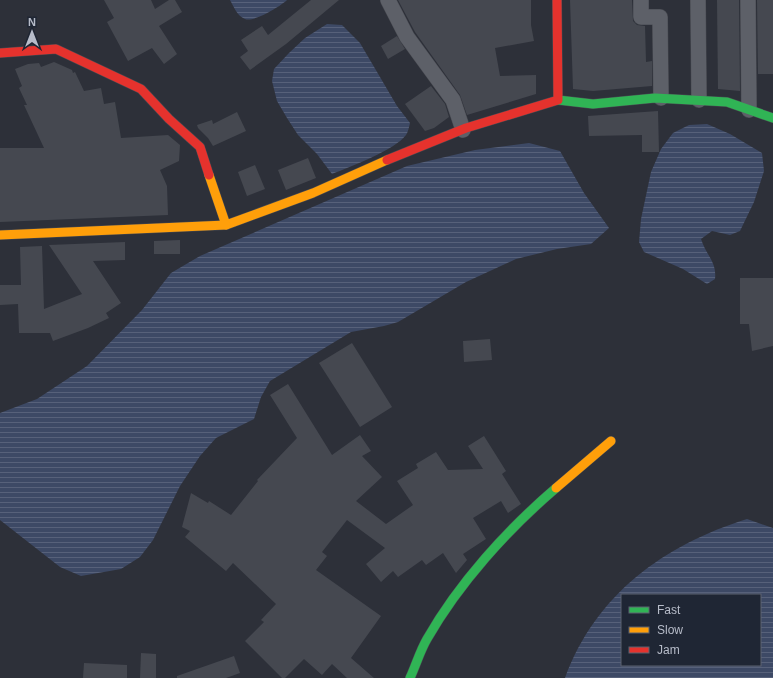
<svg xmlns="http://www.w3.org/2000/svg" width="773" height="678" font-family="Arial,sans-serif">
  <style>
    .water { fill: url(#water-rules); fill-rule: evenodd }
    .building { fill: #454850 }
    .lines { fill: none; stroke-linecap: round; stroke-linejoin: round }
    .street-casing { stroke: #494b52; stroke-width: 16 }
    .fast-casing { stroke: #494b52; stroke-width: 10 }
    .slow-casing { stroke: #494b52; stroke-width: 10 }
    .jam-casing { stroke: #494b52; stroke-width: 10 }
    .street { stroke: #5d6068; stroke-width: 15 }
    .fast { stroke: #30b455; stroke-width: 9 }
    .slow { stroke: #ff9f0a; stroke-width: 9 }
    .jam { stroke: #e5322d; stroke-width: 9 }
  </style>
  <defs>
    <pattern id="water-rules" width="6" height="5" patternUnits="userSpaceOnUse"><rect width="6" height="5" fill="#3d4965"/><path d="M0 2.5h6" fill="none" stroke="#57617a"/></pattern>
  </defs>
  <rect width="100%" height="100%" fill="#2d3039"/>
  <g class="water">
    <path d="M230,0H287C281,6 253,23 245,19C237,16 234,7 230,0Z"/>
    <path d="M327,24L342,25L360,43L397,106L410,123C409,127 408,132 406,135C395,150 350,167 332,174L317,154L298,135L287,118L277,101L272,81L274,69L289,53L305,38Z"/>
    <path d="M707,124L730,134L762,153L764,171L754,202L740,231L730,235L712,231L701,239C706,255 717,262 715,279L707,284L683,269L644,252L639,242L641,219L651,172L661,149L673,133L689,125Z"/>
    <polygon points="529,143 560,151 584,193 609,228 591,244 557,249 516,259 466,282 398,322 384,326 351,332 270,381 261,397 254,419 216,438 200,456 180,486 153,540 140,557 121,569 81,576 60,567 0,520 0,413 37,399 87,366 142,310 171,273 200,256 407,166 475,150"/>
    <path d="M747,519L773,528V678H565C596,594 664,545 747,519ZM622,595H760V665H622Z"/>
  </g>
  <g class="building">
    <polygon points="104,0 151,0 155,9 169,0 175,0 182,12 159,26 177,54 164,64 152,48 128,61 107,22 114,18"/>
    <polygon points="311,0 339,0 286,44 250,70 240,57 248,51 241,40 262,26 268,35"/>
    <polygon points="398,0 531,0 531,25 534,41 495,48 500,76 536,75 536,94 467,115 460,95 415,32"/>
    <polygon points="570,0 632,0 633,21 637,25 645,26 646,62 652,61 652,86 593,91 573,89"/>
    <polygon points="717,0 739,0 740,91 718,89"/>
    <polygon points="757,0 773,0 773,74 758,74"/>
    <polygon points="397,36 405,49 388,59 381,46"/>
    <polygon points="54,62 72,70 73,73 75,72 84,91 101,88 104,104 115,102 121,138 168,135 180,145 179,161 160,170 167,186 168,215 0,222 0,148 44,148 24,105 27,105 19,88 22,86 15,69 28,64 39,63 41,67"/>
    <polygon points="431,86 445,104 449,117 434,128 425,131 405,104"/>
    <polygon points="658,111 659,152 642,152 642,135 589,136 588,116"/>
    <polygon points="237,112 246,131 213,146 208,138 198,128 197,125 212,120 213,124"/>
    <polygon points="308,158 316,178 286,190 278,170"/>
    <polygon points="255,165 265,189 247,196 238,172"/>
    <polygon points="180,240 180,254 154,254 154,241"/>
    <polygon points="125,242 125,260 93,261 121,303 106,313 109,318 88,328 53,341 50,333 19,333 18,304 0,305 0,285 21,285 20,247 42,246 44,309 82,294 49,245"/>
    <polygon points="740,278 773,278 773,346 752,351 749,324 740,324"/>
    <polygon points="490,339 492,360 464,362 463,341"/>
    <polygon points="352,343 392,407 360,427 319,363"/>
    <polygon points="288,384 332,455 360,435 371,451 362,456 382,477 356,501 386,524 413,505 397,481 418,468 416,464 436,452 448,470 483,469 468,446 484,436 506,471 502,474 521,504 508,513 501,501 473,518 486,539 463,554 467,560 456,573 443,553 426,565 422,560 398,577 393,571 381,582 366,564 385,548 347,520 322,552 327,556 316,570 381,616 351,658 374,678 347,678 332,664 322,675 304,659 285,678 282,678 245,641 264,622 261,620 276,604 233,563 226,571 185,537 190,531 182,527 191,493 208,503 209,501 231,515 258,481 257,480 297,438 270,395"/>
    <polygon points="141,653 156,654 156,678 140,678"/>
    <polygon points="234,656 240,673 226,678 177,678 177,676"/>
    <polygon points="84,663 127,665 127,678 83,678"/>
  </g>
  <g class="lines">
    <defs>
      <g id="street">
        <polyline points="388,0 407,37 453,100 463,130"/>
        <polyline points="641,0 641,17 660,17 661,98"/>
        <polyline points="698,0 699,100"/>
        <polyline points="748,0 749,110"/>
      </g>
      <g id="fast">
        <polyline points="558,100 593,104 655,98 727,102 773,118"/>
        <path d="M410,678C416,665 420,651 427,639C459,583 507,530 556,488"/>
      </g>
      <g id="slow">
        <polyline points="209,175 226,225 313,193 387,160"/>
        <polyline points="0,235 226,225"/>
        <polyline points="556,488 611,441"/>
      </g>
      <g id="jam">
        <polyline points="0,53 56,49 141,89 169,119 200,147 209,175"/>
        <polyline points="387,160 466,128 558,100 557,0"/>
      </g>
    </defs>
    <use href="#street" class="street-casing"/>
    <use href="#fast" class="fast-casing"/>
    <use href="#slow" class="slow-casing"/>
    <use href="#jam" class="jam-casing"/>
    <use href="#street" class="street"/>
    <use href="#fast" class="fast"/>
    <use href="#slow" class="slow"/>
    <use href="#jam" class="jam"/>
  </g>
  <rect x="621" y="594" width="140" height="72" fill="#1f2634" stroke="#5c6270"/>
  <rect x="629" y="607" width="20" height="6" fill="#30b455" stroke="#5c6270"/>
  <text x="657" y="614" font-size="12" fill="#b7bcc9">Fast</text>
  <rect x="629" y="627" width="20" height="6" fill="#ff9f0a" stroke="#5c6270"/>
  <text x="657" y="634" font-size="12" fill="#b7bcc9">Slow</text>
  <rect x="629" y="647" width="20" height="6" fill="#e5322d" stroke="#5c6270"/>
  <text x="657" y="654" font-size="12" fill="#b7bcc9">Jam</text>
  <g transform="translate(32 32)" stroke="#1f2634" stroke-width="3" paint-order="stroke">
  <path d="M0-3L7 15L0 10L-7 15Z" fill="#b7bcc9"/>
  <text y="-6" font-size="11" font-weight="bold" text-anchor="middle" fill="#b7bcc9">N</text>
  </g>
</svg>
